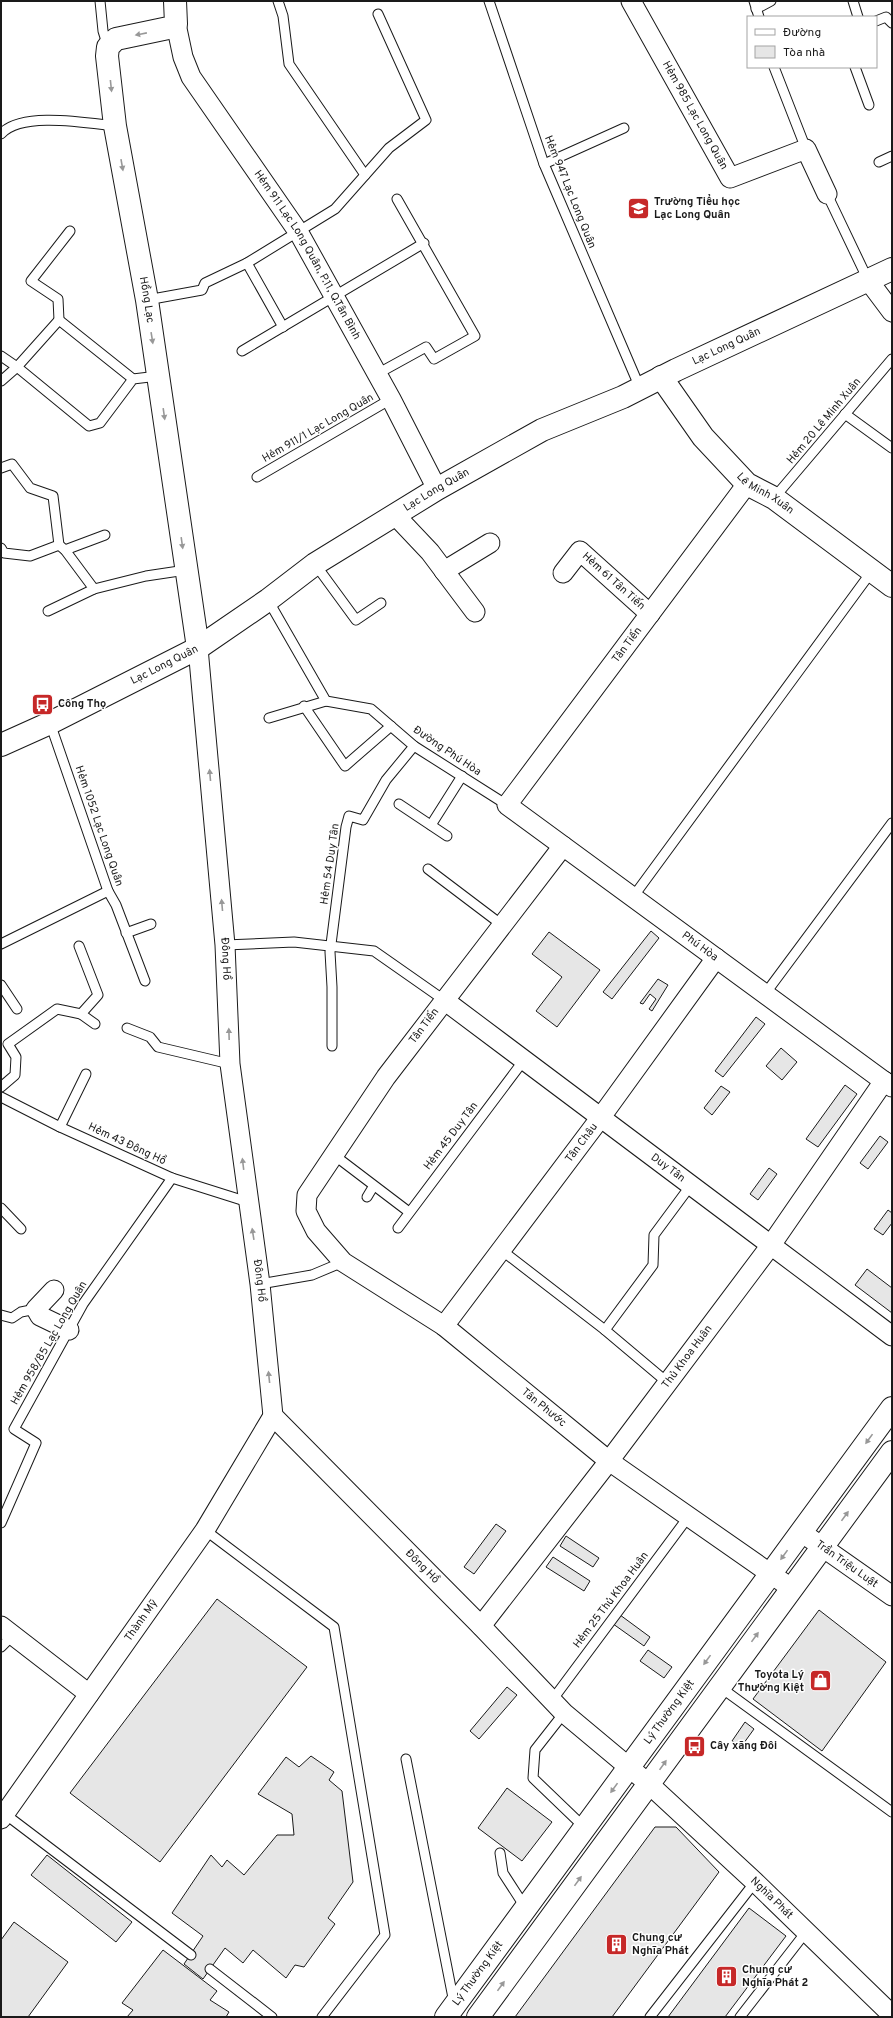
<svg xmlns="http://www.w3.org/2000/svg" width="893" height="2018" font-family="Overpass,sans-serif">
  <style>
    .building { fill: #e6e6e6; stroke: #1a1a1a }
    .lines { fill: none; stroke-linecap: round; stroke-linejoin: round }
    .lane-casing { stroke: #1a1a1a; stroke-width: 11 }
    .street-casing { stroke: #1a1a1a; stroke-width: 21 }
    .secondary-casing { stroke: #1a1a1a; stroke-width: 24 }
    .primary-casing { stroke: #1a1a1a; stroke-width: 24 }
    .lane { stroke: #fff; stroke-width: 9 }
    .street { stroke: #fff; stroke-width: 19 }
    .secondary { stroke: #fff; stroke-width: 22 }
    .primary { stroke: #fff; stroke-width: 22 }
    .oneway { fill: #989898 }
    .labels { text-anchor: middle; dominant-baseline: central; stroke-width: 3; stroke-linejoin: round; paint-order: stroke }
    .street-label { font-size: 11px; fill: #1a1a1a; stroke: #fff }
    .poi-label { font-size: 11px; font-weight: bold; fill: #1a1a1a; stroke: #fff; text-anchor: start }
  </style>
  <rect width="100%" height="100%" fill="#fff"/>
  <g class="building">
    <polygon points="651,931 659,938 612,999 603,992"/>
    <polygon points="549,932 600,970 557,1027 536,1011 562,977 532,954"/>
    <polygon points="658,979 668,985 652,1011 649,1009 656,999 650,994 643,1004 640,1003"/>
    <polygon points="756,1017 765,1024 723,1077 715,1071"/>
    <polygon points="781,1048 797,1062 782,1080 766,1066"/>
    <polygon points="845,1085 857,1094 818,1147 806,1139"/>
    <polygon points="721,1086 730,1092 712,1115 704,1108"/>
    <polygon points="880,1136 888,1142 868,1169 860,1163"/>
    <polygon points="769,1168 777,1174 758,1200 750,1194"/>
    <polygon points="888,1210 892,1213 892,1223 883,1235 874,1229"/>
    <polygon points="867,1269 892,1288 892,1313 855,1285"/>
    <polygon points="496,1524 506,1531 474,1574 464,1567"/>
    <polygon points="566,1536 599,1558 593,1567 560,1546"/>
    <polygon points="553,1557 590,1581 584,1591 546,1567"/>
    <polygon points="217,1599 307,1667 160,1862 70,1793"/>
    <polygon points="819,1610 886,1662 822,1751 753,1699"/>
    <polygon points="616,1612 650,1637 644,1646 609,1621"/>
    <polygon points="648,1650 672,1667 664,1678 640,1661"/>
    <polygon points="507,1687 517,1695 479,1739 470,1731"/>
    <polygon points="745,1722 754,1729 741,1747 732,1741"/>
    <polygon points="311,1756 334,1772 329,1780 342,1791 353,1882 328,1918 335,1924 304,1967 295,1965 286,1978 253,1950 243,1963 225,1948 203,1979 184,1964 203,1936 172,1913 211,1855 222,1867 227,1860 244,1875 277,1835 294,1835 292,1814 258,1794 286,1757 299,1767"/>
    <polygon points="507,1788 552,1822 522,1861 478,1828"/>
    <polygon points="655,1827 676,1827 719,1872 612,2017 515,2017"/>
    <polygon points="47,1855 132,1922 116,1942 31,1875"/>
    <polygon points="749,1908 786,1936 725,2017 668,2017"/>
    <polygon points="14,1922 68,1962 28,2017 1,2017 1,1940"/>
    <polygon points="163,1950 217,1991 210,2000 229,2012 226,2017 127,2017 133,2010 122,2003"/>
  </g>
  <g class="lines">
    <defs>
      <g id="lane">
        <polyline points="100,1 103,31 108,47"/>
        <polyline points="278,1 283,16 289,64 365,175"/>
        <polyline points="489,1 544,164 640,388"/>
        <polyline points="754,1 759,17"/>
        <polyline points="853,1 858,17"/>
        <polyline points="756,9 771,1"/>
        <polyline points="876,21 886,17 892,23"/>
        <polyline points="774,67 806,149"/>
        <polyline points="855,67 869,105"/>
        <path d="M1,134C21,111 87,123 115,126"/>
        <polyline points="879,162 892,156"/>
        <polyline points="544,164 624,128"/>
        <polyline points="827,194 868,280"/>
        <polyline points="247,263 283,327"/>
        <polyline points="147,300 202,290 205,283 247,263 335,209 389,148 426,120 378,14"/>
        <polyline points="59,320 58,299 31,281 70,231"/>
        <polyline points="242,351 424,243"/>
        <polyline points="1,356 17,367 59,320 133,379"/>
        <polyline points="377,374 426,347 434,359 475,336 397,199"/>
        <polyline points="1,381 17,367 89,426 100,423 133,379 158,376"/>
        <polyline points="845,414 892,448"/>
        <polyline points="1,468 12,464 30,488 53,496 59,545"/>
        <polyline points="257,477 391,399"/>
        <polyline points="774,498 892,359"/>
        <polyline points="1,548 4,553 30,556 59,545 65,550 94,589 146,576 186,570"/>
        <polyline points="65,550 105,535"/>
        <polyline points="315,564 356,620 381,603"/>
        <polyline points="268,600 326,701 371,709 414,746 507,805"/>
        <polyline points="48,611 94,589"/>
        <polyline points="304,706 345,766 391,726"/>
        <polyline points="269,718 326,701"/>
        <polyline points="50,723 108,891 116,905 145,981"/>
        <polyline points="399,804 447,836"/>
        <polyline points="431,825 462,776"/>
        <polyline points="428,869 502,925"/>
        <polyline points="633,897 872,571"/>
        <polyline points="126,933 151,924"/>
        <polyline points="1,944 108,891"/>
        <polyline points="225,945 294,942 374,951 444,1000"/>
        <polyline points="1,985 17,1009"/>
        <polyline points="765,994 892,823"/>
        <polyline points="81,1014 95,1024"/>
        <polyline points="127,1028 150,1037 158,1047 230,1064"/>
        <polyline points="332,1046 332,987 330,952 346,827 349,816 363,820 386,780 414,746"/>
        <polyline points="1,1087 15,1075 16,1057 8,1044 57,1009 81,1014 98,995 79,946"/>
        <polyline points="1,1097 60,1127 172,1178 248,1202"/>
        <polyline points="60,1127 86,1074"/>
        <polyline points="334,1155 409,1212"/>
        <polyline points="367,1197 373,1187"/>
        <polyline points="1,1208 21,1229"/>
        <polyline points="398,1228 524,1060"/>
        <polyline points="500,1249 605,1330"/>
        <polyline points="260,1284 312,1275 343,1262"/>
        <polyline points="1,1315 12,1318 21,1312 36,1309"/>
        <polyline points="668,1383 605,1330 653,1265 654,1235 691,1185"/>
        <polyline points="1,1523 36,1443 14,1429 83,1304 172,1178"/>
        <polyline points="205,1530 334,1627 385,1935 322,2017"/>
        <polyline points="1,1647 12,1636"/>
        <polyline points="720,1687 892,1812"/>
        <polyline points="553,1699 689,1516"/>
        <polyline points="564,1713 535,1750 533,1778 585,1828"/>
        <polyline points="406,1759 454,2003"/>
        <polyline points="5,1814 191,1955"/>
        <polyline points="500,1853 503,1873 525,1907"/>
        <polyline points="210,1969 272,2017"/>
        <polyline points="650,2017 755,1882"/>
        <polyline points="740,2017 806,1932"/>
      </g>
      <g id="street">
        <path id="s1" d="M631,1L730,178L806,149L827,194"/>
        <path id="s2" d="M176,24L183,57L191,77L299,233L391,399L437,489"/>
        <polyline points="868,280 892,312"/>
        <path id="s3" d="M747,484L507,805L892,1087"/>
        <polyline points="395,515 430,552 475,612"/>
        <polyline points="444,571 490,543"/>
        <path id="s4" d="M563,573L580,551L650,614"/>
        <path id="s5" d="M198,648L225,945L230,1064L260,1284L273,1416L481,1626L564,1713L649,1784L755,1882L892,2015"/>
        <path id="s6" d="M563,846L386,1077L307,1195L306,1211L316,1231L343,1262L444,1326L609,1461L791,1588"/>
        <path id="s7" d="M444,1000L892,1336"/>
        <polyline points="54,1290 36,1309 40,1316 69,1330"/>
        <path id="s8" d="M444,1326L601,1117L716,958"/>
        <path id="s9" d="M801,1532L892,1596"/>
        <polyline points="1,1626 89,1694"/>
        <path id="s10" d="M481,1626L609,1461L771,1245L884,1081"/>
        <path id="s11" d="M1,1819L205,1530L273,1416"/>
      </g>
      <g id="secondary">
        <path id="s12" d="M175,1L176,24L173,27L116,39L108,47L107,56L115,126L147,300L198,648"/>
        <path id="s13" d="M661,377L703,437L747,484L774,498L892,586"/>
        <path id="s14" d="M1,745L50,723L198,648L268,600L315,564L437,489L542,430L623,397L676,370L892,269"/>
      </g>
      <g id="primary">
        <path id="s15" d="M446,2017L892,1408"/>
        <polyline points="478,2017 892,1452"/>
      </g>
    </defs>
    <use href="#lane" class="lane-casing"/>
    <use href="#street" class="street-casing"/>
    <use href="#secondary" class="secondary-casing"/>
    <use href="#primary" class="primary-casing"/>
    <use href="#lane" class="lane"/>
    <use href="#street" class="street"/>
    <use href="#secondary" class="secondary"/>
    <use href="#primary" class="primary"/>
  </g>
  <defs><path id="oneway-solid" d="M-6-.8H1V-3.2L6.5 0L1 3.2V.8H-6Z"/></defs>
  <g class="oneway">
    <use href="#oneway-solid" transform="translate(141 34) rotate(169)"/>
    <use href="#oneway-solid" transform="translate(111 86) rotate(84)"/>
    <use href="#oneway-solid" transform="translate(122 165) rotate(80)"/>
    <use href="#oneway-solid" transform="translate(152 338) rotate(81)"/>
    <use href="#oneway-solid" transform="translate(164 414) rotate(82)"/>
    <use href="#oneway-solid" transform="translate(182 543) rotate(82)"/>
    <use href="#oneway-solid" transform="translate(210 775) rotate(-95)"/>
    <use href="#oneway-solid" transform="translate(222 905) rotate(-95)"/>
    <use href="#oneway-solid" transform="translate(229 1034) rotate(-92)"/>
    <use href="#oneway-solid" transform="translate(243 1164) rotate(-97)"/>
    <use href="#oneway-solid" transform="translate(253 1234) rotate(-99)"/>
    <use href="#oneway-solid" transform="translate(269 1377) rotate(-96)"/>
    <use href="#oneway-solid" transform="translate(869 1439) rotate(126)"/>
    <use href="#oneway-solid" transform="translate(845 1516) rotate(-54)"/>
    <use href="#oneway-solid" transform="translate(784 1555) rotate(126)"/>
    <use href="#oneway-solid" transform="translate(755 1637) rotate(-54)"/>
    <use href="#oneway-solid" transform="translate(707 1660) rotate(126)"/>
    <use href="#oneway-solid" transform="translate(663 1765) rotate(-55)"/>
    <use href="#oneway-solid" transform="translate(614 1788) rotate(126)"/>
    <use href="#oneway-solid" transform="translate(578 1881) rotate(-54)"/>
    <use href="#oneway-solid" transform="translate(501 1986) rotate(-54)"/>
  </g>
  <defs>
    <symbol id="school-square" viewBox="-11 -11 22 22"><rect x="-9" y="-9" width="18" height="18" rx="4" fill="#c62828" stroke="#fff"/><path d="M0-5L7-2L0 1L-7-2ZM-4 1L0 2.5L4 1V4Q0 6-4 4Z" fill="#fff"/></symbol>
    <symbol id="bus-square" viewBox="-11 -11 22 22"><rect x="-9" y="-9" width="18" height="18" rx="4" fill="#c62828" stroke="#fff"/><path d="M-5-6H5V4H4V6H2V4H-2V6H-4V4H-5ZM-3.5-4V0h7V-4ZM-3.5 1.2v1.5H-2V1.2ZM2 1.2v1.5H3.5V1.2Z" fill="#fff"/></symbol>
    <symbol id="shop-square" viewBox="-11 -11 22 22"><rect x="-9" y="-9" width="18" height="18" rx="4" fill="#c62828" stroke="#fff"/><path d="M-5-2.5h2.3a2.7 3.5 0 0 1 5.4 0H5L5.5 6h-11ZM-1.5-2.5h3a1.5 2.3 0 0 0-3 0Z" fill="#fff"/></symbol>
    <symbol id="building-square" viewBox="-11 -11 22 22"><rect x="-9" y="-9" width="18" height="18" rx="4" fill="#c62828" stroke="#fff"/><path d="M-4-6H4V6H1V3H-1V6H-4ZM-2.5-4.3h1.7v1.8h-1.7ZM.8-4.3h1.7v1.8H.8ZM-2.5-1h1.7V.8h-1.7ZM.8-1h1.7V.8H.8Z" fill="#fff"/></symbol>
  </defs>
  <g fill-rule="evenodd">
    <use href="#school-square" x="626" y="196" width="25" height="25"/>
    <use href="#bus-square" x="30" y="692" width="25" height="25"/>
    <use href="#shop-square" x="808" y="1668" width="25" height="25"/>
    <use href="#bus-square" x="682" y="1734" width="25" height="25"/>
    <use href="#building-square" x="604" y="1932" width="25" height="25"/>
    <use href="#building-square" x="714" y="1964" width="25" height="25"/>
  </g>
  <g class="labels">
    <g class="street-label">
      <text stroke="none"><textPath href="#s1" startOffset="131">Hẻm 985 Lạc Long Quân</textPath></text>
      <text transform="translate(570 192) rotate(68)">Hẻm 947 Lạc Long Quân</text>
      <text stroke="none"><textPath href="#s2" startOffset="268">Hẻm 911 Lạc Long Quân, P.11, Q.Tân Bình</textPath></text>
      <text stroke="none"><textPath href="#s12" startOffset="353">Hồng Lạc</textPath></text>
      <text stroke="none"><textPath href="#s14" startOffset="830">Lạc Long Quân</textPath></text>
      <text transform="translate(824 421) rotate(-50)">Hẻm 20 Lê Minh Xuân</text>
      <text transform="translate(318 428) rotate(-30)">Hẻm 911/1 Lạc Long Quân</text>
      <text stroke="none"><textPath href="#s14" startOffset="506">Lạc Long Quân</textPath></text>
      <text stroke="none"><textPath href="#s13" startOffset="158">Lê Minh Xuân</textPath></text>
      <text stroke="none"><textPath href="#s4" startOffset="73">Hẻm 61 Tân Tiến</textPath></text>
      <text transform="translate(627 645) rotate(-53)">Tân Tiến</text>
      <text stroke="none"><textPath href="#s14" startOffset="182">Lạc Long Quân</textPath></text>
      <text transform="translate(447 751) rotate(34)">Đường Phú Hòa</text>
      <text transform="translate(99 826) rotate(71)">Hẻm 1052 Lạc Long Quân</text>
      <text transform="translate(330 864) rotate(-82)">Hẻm 54 Duy Tân</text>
      <text stroke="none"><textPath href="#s3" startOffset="640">Phú Hòa</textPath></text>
      <text stroke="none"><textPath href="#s5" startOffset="312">Đông Hồ</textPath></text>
      <text transform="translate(424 1026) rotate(-53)">Tân Tiến</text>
      <text transform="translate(451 1136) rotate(-53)">Hẻm 45 Duy Tân</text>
      <text stroke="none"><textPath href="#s8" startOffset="229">Tân Châu</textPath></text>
      <text transform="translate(127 1144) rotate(25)">Hẻm 43 Đông Hồ</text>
      <text stroke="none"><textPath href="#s7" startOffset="280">Duy Tân</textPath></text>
      <text stroke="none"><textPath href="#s5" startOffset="636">Đông Hồ</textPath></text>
      <text transform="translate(49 1343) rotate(-60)">Hẻm 958/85 Lạc Long Quân</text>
      <text stroke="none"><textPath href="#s10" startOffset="339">Thủ Khoa Huân</textPath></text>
      <text stroke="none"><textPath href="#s6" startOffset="761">Tân Phước</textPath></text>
      <text stroke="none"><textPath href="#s9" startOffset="56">Trần Triệu Luật</textPath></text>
      <text stroke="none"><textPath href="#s5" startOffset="984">Đông Hồ</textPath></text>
      <text transform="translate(611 1600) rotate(-53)">Hẻm 25 Thủ Khoa Huân</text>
      <text stroke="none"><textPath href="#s11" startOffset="243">Thành Mỹ</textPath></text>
      <text stroke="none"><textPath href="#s15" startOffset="378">Lý Thường Kiệt</textPath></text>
      <text stroke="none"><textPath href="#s5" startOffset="1466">Nghĩa Phát</textPath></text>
      <text stroke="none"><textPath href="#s15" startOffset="54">Lý Thường Kiệt</textPath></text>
    </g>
    <g class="poi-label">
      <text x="654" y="202">Trường Tiểu học<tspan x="654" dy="13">Lạc Long Quân</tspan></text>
      <text x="58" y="704">Công Thọ</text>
      <text x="804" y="1675" text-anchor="end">Toyota Lý<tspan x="804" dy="13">Thường Kiệt</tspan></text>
      <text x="710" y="1746">Cây xăng Đôi</text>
      <text x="632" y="1938">Chung cư<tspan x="632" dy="13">Nghĩa Phát</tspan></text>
      <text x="742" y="1970">Chung cư<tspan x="742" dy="13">Nghĩa Phát 2</tspan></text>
    </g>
  </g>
  <rect width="893" height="2018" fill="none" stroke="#1a1a1a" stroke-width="4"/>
  <rect x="747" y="16" width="130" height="52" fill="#ffffff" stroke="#a3a3a3"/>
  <rect x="755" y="29" width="20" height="6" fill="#ffffff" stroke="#a3a3a3"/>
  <text x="783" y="36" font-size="12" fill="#1a1a1a">Đường</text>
  <rect x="755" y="46" width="20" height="12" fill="#e6e6e6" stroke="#a3a3a3"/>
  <text x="783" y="56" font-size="12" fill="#1a1a1a">Tòa nhà</text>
</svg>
